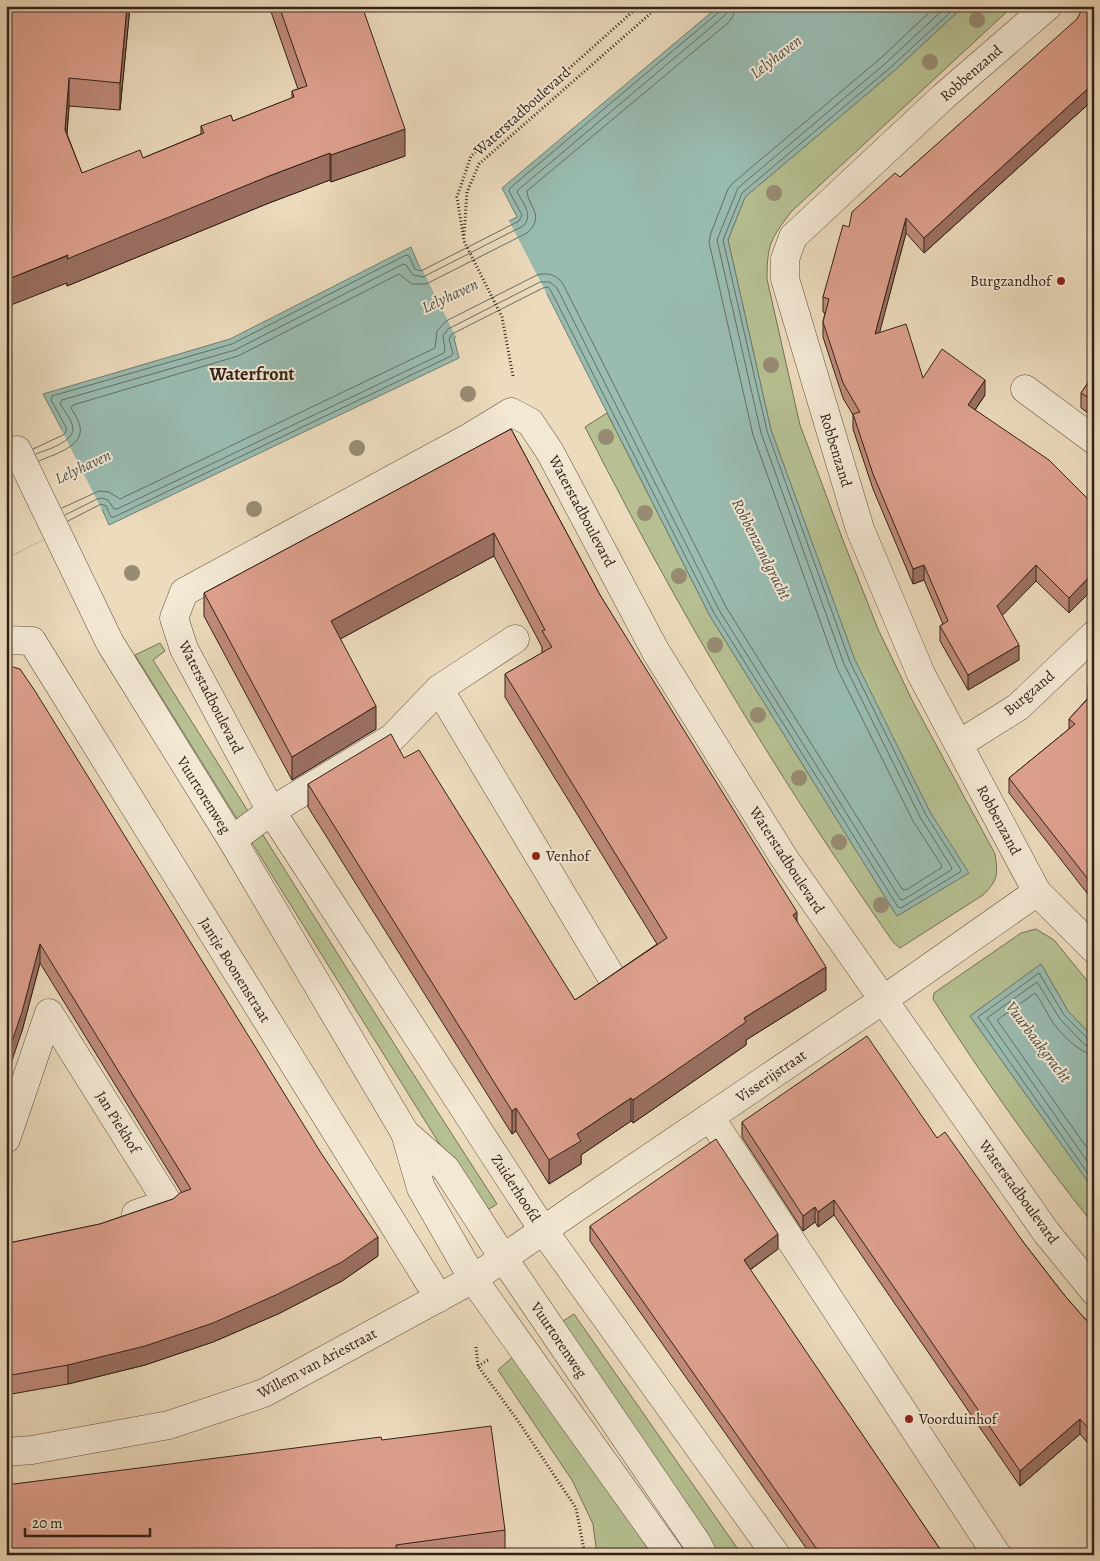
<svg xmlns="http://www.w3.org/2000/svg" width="1100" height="1561" font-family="Alegreya,serif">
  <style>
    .green { fill: #b6c092; stroke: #747155 }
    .water { fill: #99bbb0; stroke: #707e73 }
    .pier { fill: #ecdbbd }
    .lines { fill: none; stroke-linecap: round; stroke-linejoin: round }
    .shore { stroke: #666e64; stroke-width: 1 }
    .minor-casing { stroke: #605041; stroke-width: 29 }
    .path { stroke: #322218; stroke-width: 3; stroke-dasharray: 1 2.5; stroke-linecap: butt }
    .minor { stroke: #f3e8d4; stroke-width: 28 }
    .tree { fill: #988b73 }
    .wall { fill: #bf8a7a; stroke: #322218 }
    .shaded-wall { fill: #9b7063; stroke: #322218 }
    .building { fill: #dea08e; stroke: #322218 }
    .poi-dot { fill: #8f2418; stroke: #f3e8d4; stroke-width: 2 }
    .labels { text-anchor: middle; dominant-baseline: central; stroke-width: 4; stroke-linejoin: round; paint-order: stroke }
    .street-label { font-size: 15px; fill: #322218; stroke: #f3e8d4 }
    .poi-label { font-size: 15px; fill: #322218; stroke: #f3e8d4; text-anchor: start }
    .water-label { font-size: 16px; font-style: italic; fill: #515046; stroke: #f3e8d4 }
    .quarter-label { font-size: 18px; font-weight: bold; fill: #322218; stroke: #f3e8d4 }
  </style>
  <rect width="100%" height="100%" fill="#ecdbbd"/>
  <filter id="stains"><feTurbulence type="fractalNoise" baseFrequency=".004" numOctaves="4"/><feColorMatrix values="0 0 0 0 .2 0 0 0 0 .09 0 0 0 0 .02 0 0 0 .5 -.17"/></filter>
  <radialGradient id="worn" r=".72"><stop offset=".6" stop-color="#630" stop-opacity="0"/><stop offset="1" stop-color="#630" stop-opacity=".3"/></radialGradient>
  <g class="green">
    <path d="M964,6H1013L792,211C771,238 767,244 767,279L800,425L844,543L878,629L913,702L995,854C998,875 998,880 983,895L900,948L893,942C851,881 809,819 770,756C703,650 642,539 585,427L607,413L710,616L897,916L968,873L930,812L855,661L771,430L728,240L745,197L894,71Z"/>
    <polygon points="160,643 165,651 153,660 410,1069 497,1204 486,1211 480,1209 135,655"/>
    <path d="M1036,929L1054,940L1094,989V1038L1068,1011L1041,964L970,1016L1094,1190V1225C1036,1153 983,1077 933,999L934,993L1021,933Z"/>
    <polygon points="574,1314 742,1555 714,1555 560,1323"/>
    <polygon points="515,1355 631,1520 651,1555 597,1555 593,1524 572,1480 498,1370"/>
  </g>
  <g class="water">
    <polygon points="719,6 964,6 894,71 745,197 728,240 771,430 855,660 930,812 969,873 897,916 710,616 546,292 454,338 459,358 109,525 102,509 9,557 6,564 6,456 62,430 43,394 230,339 411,247 419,266 517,217 502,188"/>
    <polygon points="1041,964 1068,1011 1094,1038 1094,1190 970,1016"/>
  </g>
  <g class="pier">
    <polygon points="508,219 547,294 457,339 419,263"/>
    <polygon points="61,429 102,510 11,556 6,547 6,455"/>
  </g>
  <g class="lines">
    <g class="shore">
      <polyline points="33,449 63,435 66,432 66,427 51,400 52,396 232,344 406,255 409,256 415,269 421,271 519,221 522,215 509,191 510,188 719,12 721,6"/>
      <path d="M36,454C46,450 74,442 73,428C72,420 64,411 60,403L62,400L235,350L403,264L406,265L413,275L423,277L523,226C534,216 523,203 517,192L518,190L723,17L727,13L728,6"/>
      <path d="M39,461C54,454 84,447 80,426C78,419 74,413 71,408L73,405L238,356L399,274L412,284H426L527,233C546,216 528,207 527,191L729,22L734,14L735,6"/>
      <path d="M62,508L99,491L109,492L120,499L435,348L437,331L446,321L537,275C548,272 557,275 563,284L726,607L902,889L906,890L941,868L942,866L913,821L837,668L753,435L709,242L711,233L728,189L733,183L882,57L936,6"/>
      <polyline points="65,515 97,499 102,498 108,500 114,509 117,509 444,353 445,350 443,336 448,329 540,282 550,282 557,288 719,610 900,899 903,900 951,870 952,868 920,817 844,664 761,433 717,240 738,188 887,62 947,6"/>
      <polyline points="68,521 101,504 106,506 111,517 114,517 451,356 453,354 449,339 452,334 543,288 548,287 551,291 714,613 898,907 901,908 960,872 961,870 926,815 850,662 767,431 723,240 742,193 891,67 957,6"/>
      <polyline points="1094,1041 1088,1039 1064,1015 1039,973 978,1017 1094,1182"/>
      <polyline points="1094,1047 1085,1045 1060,1019 1037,982 987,1018 1094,1171"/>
      <path d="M1094,1055C1080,1054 1059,1032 1051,1020C1046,1011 1041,1001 1035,993L997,1020L1094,1158"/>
    </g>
    <defs>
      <g id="minor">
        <polyline points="1048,6 944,96 793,237 785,259 785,279 860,529 921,674 1037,892 1094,949"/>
        <polyline points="1025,389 1094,440"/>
        <polyline points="17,450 110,643 232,840 405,1133 421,1188 473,1279 670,1555"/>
        <polyline points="6,640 32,641 439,1298"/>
        <polyline points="439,689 612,978"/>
        <polyline points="959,744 1018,707 1094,635"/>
        <polyline points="232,840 271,811 392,738 439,689 515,639"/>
        <polyline points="710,1117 997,1555"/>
        <polyline points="405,1133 446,1169 504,1259 697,1543 703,1555"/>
        <polyline points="6,1139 49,1013 168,1203 136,1214"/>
        <polyline points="6,1452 32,1450 169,1425 264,1393 473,1279 574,1209 883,1000 1037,892"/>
        <polyline points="776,1555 543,1230 271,811 184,649 174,618 184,592 470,437 511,412 530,422 550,452 656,652 784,858 1046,1232 1094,1291"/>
      </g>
    </defs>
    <use href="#minor" class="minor-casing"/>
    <g class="path">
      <polyline points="464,235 467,192 479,164 659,6"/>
      <polyline points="513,376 502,317 464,241 457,197 471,156 639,6"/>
      <polyline points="476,1347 478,1366 518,1421 576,1508 585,1555"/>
      <polyline points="478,1366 488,1360"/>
    </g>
    <use href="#minor" class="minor"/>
  </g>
  <g class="tree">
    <circle cx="977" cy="20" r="8"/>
    <circle cx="930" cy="62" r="8"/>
    <circle cx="774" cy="193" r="8"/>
    <circle cx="771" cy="365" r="8"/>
    <circle cx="468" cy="394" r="8"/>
    <circle cx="606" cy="437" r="8"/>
    <circle cx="357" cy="448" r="8"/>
    <circle cx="254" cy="509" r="8"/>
    <circle cx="645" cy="513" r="8"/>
    <circle cx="132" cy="573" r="8"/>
    <circle cx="679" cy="576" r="8"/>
    <circle cx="715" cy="645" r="8"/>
    <circle cx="758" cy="715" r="8"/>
    <circle cx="799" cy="778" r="8"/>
    <circle cx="839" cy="842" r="8"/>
    <circle cx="881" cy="905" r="8"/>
  </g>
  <g class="wall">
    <polygon points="6,6 130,6 120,110 69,106 67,134 82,173 143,158 201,134 201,126 233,121 292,98 292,91 298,89 269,6 362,6 405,156 331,182 330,180 269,203 67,286 67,283"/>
    <polygon points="1094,6 1094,99 924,253 906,233 879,333 923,378 985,395 975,410 1094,505 1094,588 1069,613 1036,581 1002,615 1019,660 968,690 940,641 940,626 943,624 924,580 913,584 873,489 853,429 853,415 843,398 823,337 823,322 825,313 823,312 823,297 849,227 900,177"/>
    <polygon points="1094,374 1094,417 1081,408 1081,393"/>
    <polygon points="511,429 600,595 797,921 826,990 746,1040 746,1045 633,1123 631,1121 581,1155 581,1164 549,1184 516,1131 512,1134 308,807 308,784 404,758 575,1000 657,944 505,697 505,674 542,653 542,647 494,556 340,639 376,729 292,780 204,616 204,593"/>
    <polygon points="6,665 378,1256 342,1281 278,1314 213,1342 145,1365 68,1384 6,1395 6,1243 9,1243 100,1224 173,1199 182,1193 40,963 22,1031"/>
    <polygon points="1094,680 1094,902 1009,793 1009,778 1069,729 1069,719 1088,698 1088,686"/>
    <polygon points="742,1122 937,1138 1024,1243 1065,1296 1094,1329 1094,1450 1080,1434 1020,1486 834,1215 818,1227 815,1222 803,1231 742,1137"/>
    <polygon points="590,1226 778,1249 750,1270 944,1555 811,1555 590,1241"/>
    <polygon points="382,1440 505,1530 505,1555 6,1555"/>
  </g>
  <g class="shaded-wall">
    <polygon points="127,6 130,6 120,110 120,83"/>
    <polygon points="69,78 69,106 65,157 65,130"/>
    <polygon points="1094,83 1094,99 924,253 924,238"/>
    <polygon points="405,129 405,156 331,182 331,155"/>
    <polygon points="330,153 330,180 269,203 67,286 67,283 6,307 6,280 269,176"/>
    <polygon points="906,218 906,233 875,350 875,334"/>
    <polygon points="985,380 985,395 968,420 968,405"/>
    <polygon points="494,533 494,556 331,644 331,621"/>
    <polygon points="924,565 924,580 913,584 913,569"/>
    <polygon points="1036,565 1036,581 997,621 997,606"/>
    <polygon points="1094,572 1094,588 1069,613 1069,598"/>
    <polygon points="1019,645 1019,660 968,690 968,675"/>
    <polygon points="376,706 376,729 292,780 292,757"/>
    <polygon points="797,912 797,936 793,915"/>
    <polygon points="40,944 40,963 22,1031 6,1078 6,1059"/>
    <polygon points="826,967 826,990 746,1040 746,1045 633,1123 633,1100 744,1018"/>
    <polygon points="631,1098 631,1121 581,1155 581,1164 549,1184 549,1160 577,1134"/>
    <polygon points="516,1108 516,1131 512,1134 512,1111"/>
    <polygon points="834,1200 834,1215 818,1227 818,1212"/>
    <polygon points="815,1207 815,1222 803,1231 803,1216"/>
    <polygon points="778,1234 778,1249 744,1274 744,1260"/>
    <polygon points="378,1237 378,1256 342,1281 278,1314 213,1342 145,1365 68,1384 68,1365"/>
    <polygon points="1080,1419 1080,1434 1020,1486 1020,1471"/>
  </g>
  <g class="building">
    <polygon points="6,6 127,6 120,83 69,78 65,130 82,173 140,150 143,158 204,133 201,126 231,115 233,121 294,97 292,91 307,86 279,6 362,6 405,129 331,155 330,153 269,176 67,259 68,255 6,280"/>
    <polygon points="1084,6 1094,6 1094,83 924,238 906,218 875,334 906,324 923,378 942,349 985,380 968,405 1049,460 1094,505 1094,572 1069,598 1036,565 997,606 1019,645 968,675 940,626 948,621 924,565 913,569 873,474 853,414 860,412 843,383 823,322 829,299 823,297 843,225 849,227 852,212 895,173 900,177 1077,19"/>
    <polygon points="1094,374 1094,401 1081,393"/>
    <polygon points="511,429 600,595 797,912 793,915 826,967 744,1018 746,1022 633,1100 631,1098 577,1134 581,1141 549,1160 516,1108 512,1111 308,784 391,734 404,758 419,750 575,1000 667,938 505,674 552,647 542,631 545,630 494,533 331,621 376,706 292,757 204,593"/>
    <polygon points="6,665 20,669 35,691 321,1153 378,1237 342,1262 278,1294 213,1323 145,1346 68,1365 6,1376 6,1243 9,1243 100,1224 173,1199 180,1193 191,1189 40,944 22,1012 6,1059"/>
    <polygon points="1094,680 1094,691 1088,686"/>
    <polygon points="1094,692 1094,887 1009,778 1075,724 1069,719"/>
    <polygon points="867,1036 937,1138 945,1132 1024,1243 1065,1296 1094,1329 1094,1435 1080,1419 1020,1471 834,1200 818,1212 815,1207 803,1216 742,1122"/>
    <polygon points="716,1139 778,1234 744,1260 944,1555 821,1555 590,1226"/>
    <polygon points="491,1426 505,1530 396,1545 397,1555 6,1555 6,1485 381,1437 382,1440"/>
  </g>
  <g class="poi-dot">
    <circle cx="1061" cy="281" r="5"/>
    <circle cx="536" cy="856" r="5"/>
    <circle cx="909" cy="1419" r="5"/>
  </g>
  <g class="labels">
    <g class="street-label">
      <text transform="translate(971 73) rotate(-41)">Robbenzand</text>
      <text transform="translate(522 111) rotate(-42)">Waterstadboulevard</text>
      <text transform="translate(836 450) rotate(73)">Robbenzand</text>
      <text transform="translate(582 511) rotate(62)">Waterstadboulevard</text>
      <text transform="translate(1029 693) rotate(-40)">Burgzand</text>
      <text transform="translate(211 697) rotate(63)">Waterstadboulevard</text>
      <text transform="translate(204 795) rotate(58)">Vuurtorenweg</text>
      <text transform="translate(999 820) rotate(62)">Robbenzand</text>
      <text transform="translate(787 860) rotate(57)">Waterstadboulevard</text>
      <text transform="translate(235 970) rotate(58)">Jantje Boonenstraat</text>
      <text transform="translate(771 1076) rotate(-34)">Visserijstraat</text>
      <text transform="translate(118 1122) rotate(58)">Jan Piekhof</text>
      <text transform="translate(516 1188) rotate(57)">Zuiderhoofd</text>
      <text transform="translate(1019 1192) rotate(54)">Waterstadboulevard</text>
      <text transform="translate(559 1340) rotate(56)">Vuurtorenweg</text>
      <text transform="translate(317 1363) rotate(-28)">Willem van Ariestraat</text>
    </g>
    <g class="poi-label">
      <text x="1051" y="281" text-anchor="end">Burgzandhof</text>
      <text x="546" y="856">Venhof</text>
      <text x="919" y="1419">Voorduinhof</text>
    </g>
    <g class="water-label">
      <text transform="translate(776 57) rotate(-38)">Lelyhaven</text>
      <text transform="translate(450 296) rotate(-25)">Lelyhaven</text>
      <text transform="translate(83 467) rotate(-25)">Lelyhaven</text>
      <text transform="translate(761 549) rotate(63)">Robbenzandgracht</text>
      <text transform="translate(1038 1042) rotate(53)">Vuurbaakgracht</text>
    </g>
    <g class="quarter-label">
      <text x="252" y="374">Waterfront</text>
    </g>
  </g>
  <rect width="1100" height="1561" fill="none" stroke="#ecdbbd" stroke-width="25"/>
  <rect x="8" y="8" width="1085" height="1546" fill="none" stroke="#322218" stroke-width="2.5"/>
  <rect x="12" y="12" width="1075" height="1536" fill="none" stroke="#322218"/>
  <path d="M25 1528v8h125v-8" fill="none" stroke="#322218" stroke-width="2.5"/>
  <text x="32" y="1528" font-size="15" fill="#322218" stroke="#f3e8d4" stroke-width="4" paint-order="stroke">20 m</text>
  <rect width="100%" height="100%" filter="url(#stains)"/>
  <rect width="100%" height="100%" fill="url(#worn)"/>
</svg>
